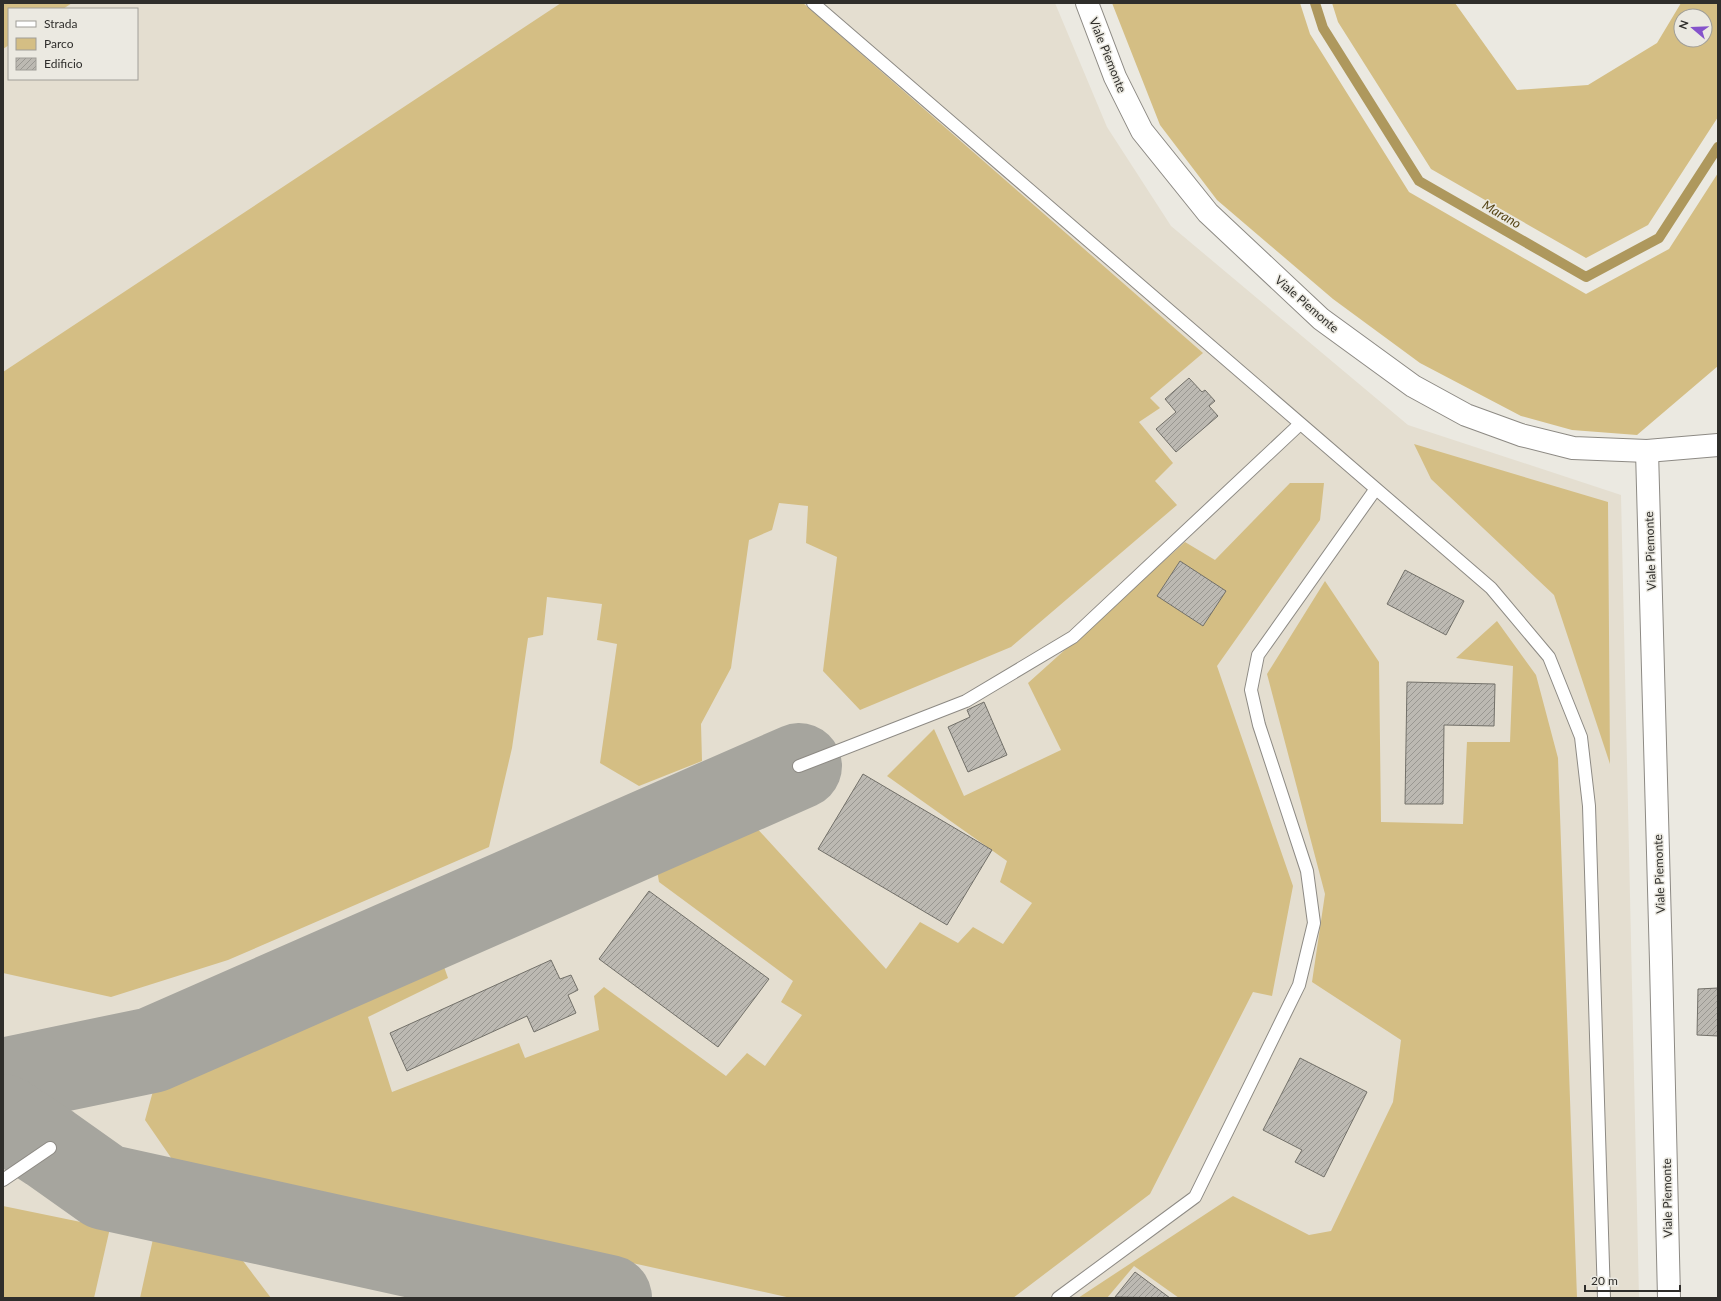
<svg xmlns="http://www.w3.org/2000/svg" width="1721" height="1301" font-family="Lato,sans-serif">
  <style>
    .built { fill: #e4ded0; fill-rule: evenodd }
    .green { fill: #d4be84; fill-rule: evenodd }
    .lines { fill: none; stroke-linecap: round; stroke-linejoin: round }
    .stream { stroke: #ae985d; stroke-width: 10 }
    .taxiway { stroke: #a6a59e; stroke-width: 86 }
    .building { fill: url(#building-hatch); stroke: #727069 }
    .service-casing { stroke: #8d8a84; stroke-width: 14 }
    .minor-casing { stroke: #8d8a84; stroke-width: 24 }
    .service { stroke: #fff; stroke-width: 12 }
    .minor { stroke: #fff; stroke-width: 22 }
    .labels { text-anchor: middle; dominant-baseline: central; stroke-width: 3; stroke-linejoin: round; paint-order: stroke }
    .street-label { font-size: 12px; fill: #2f2e2b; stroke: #ebe9e1 }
    .water-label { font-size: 13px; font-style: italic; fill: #574617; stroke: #ebe9e1 }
  </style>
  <defs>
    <pattern id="building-hatch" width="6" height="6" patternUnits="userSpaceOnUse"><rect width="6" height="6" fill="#bcb9b2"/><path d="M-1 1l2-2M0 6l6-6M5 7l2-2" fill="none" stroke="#999791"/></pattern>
  </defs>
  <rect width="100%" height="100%" fill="#ebe9e1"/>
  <path class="built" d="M3,3H1055L1107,127L1171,226L1408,425L1621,495L1639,1298H3ZM9,9H137V79H9Z"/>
  <g class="green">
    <polygon points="3,3 72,3 63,9 9,9 9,45 3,49"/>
    <polygon points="561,3 803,3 1203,353 1150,398 1160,408 1139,422 1173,463 1155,481 1177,505 1011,647 860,710 823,671 837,557 806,543 808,506 779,503 772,530 749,540 731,668 701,724 702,761 639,786 600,763 617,644 597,640 602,604 547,597 543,635 528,638 512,748 489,847 228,960 111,997 3,973 3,372"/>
    <polygon points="1112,3 1300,3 1310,34 1409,192 1586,294 1669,249 1718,173 1718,366 1637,435 1572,430 1521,416 1420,363 1333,299 1217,200 1160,125"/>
    <path d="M1332,3H1455L1517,90L1588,85L1657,43L1681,3H1718V117L1648,225L1586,258L1431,169L1338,22ZM1681,16H1705V40H1681Z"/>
    <polygon points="1414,444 1608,502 1610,764 1554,595 1431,479"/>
    <polygon points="1290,483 1324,483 1320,520 1217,666 1293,886 1272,996 1253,992 1150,1194 1013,1298 791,1298 174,1162 145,1120 158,1073 437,947 448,978 368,1017 392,1092 519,1043 525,1058 599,1030 594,996 604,987 726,1076 747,1053 765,1066 802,1015 781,1002 793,981 659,882 654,852 742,812 886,969 920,922 958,943 973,927 1003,944 1032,903 1000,882 1007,861 887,776 934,729 964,796 1061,750 1028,683 1185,542 1215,560"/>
    <polygon points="1325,581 1379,662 1381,822 1463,824 1467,742 1510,742 1513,666 1456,658 1497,621 1536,675 1558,758 1577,1298 1179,1298 1134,1266 1107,1298 1078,1298 1233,1196 1309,1235 1331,1231 1393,1102 1401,1040 1312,982 1325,894 1267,674"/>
    <polygon points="3,1206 110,1228 94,1298 3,1298"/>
    <polygon points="153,1239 234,1249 271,1298 140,1298"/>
  </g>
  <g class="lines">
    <polyline class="stream" points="1315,3 1323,28 1419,181 1586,277 1659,238 1718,147"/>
    <g class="taxiway">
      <polyline points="3,1081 152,1050 799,766"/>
      <polyline points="3,1117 50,1148 105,1187 609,1298"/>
    </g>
  </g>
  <g class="building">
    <polygon points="1189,378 1202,392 1205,390 1215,401 1209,406 1218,416 1176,452 1156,429 1176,412 1165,399"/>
    <polygon points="1180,561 1226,591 1203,626 1157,596"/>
    <polygon points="1405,570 1464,601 1446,635 1387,604"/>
    <polygon points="1407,682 1495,684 1494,726 1444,725 1443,804 1405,804"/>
    <polygon points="984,702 1007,755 968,772 948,727 970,717 967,710"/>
    <polygon points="863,774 992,850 947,925 818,849"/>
    <polygon points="649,891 769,979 718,1047 599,959"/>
    <polygon points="551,960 560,979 571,975 578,990 568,995 576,1013 534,1032 527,1016 407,1071 390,1033"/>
    <polygon points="1718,988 1718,1036 1697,1035 1698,989"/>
    <polygon points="1300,1058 1367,1092 1324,1177 1295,1162 1302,1150 1263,1130"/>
    <polygon points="1135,1272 1170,1298 1115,1297"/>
  </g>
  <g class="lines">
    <defs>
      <g id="service">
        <polyline points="813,3 1491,588 1549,657 1581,737 1589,806 1604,1298"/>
        <polyline points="799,766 966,701 1073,637 1300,424"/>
        <polyline points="3,1180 50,1148"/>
        <polyline points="1058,1298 1195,1197 1299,985 1314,923 1307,871 1259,725 1251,690 1258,655 1375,490"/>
      </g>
      <g id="minor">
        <polyline points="1087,3 1115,77 1142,131 1208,213 1321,319 1413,386 1466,415 1521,435 1573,448 1647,451 1718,445"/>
        <polyline points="1647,451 1661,962 1669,1298"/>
      </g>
    </defs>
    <use href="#service" class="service-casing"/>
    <use href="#minor" class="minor-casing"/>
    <use href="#service" class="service"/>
    <use href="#minor" class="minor"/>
  </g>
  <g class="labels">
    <g class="street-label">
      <text transform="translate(1108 55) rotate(68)">Viale Piemonte</text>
      <text transform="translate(1307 304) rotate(41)">Viale Piemonte</text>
      <text transform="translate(1650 551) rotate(-92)">Viale Piemonte</text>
      <text transform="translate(1659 874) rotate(-92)">Viale Piemonte</text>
      <text transform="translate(1667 1198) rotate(-91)">Viale Piemonte</text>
    </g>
    <g class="water-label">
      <text transform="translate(1502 214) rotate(30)">Marano</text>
    </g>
  </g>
  <rect width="1721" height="1301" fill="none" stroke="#2f2e2b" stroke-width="8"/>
  <rect x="8" y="8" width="130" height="72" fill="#ebe9e1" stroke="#a09e98"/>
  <rect x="16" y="21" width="20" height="6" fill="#ffffff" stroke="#a09e98"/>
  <text x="44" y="28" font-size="12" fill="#2f2e2b">Strada</text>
  <rect x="16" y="38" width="20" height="12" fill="#d4be84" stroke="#a09e98"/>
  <text x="44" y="48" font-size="12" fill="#2f2e2b">Parco</text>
  <rect x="16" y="58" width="20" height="12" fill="url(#building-hatch)" stroke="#a09e98"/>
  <text x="44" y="68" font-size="12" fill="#2f2e2b">Edificio</text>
  <g transform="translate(1693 28) rotate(289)"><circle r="19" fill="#ebe9e1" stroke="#a09e98"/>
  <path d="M0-3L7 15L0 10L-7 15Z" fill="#8553cb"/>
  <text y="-6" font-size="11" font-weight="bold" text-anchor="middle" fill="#2f2e2b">N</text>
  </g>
  <path d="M1585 1285v6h95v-6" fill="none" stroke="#2f2e2b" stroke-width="2"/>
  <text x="1591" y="1285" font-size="12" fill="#2f2e2b" stroke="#ebe9e1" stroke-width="3" paint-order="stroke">20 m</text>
</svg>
